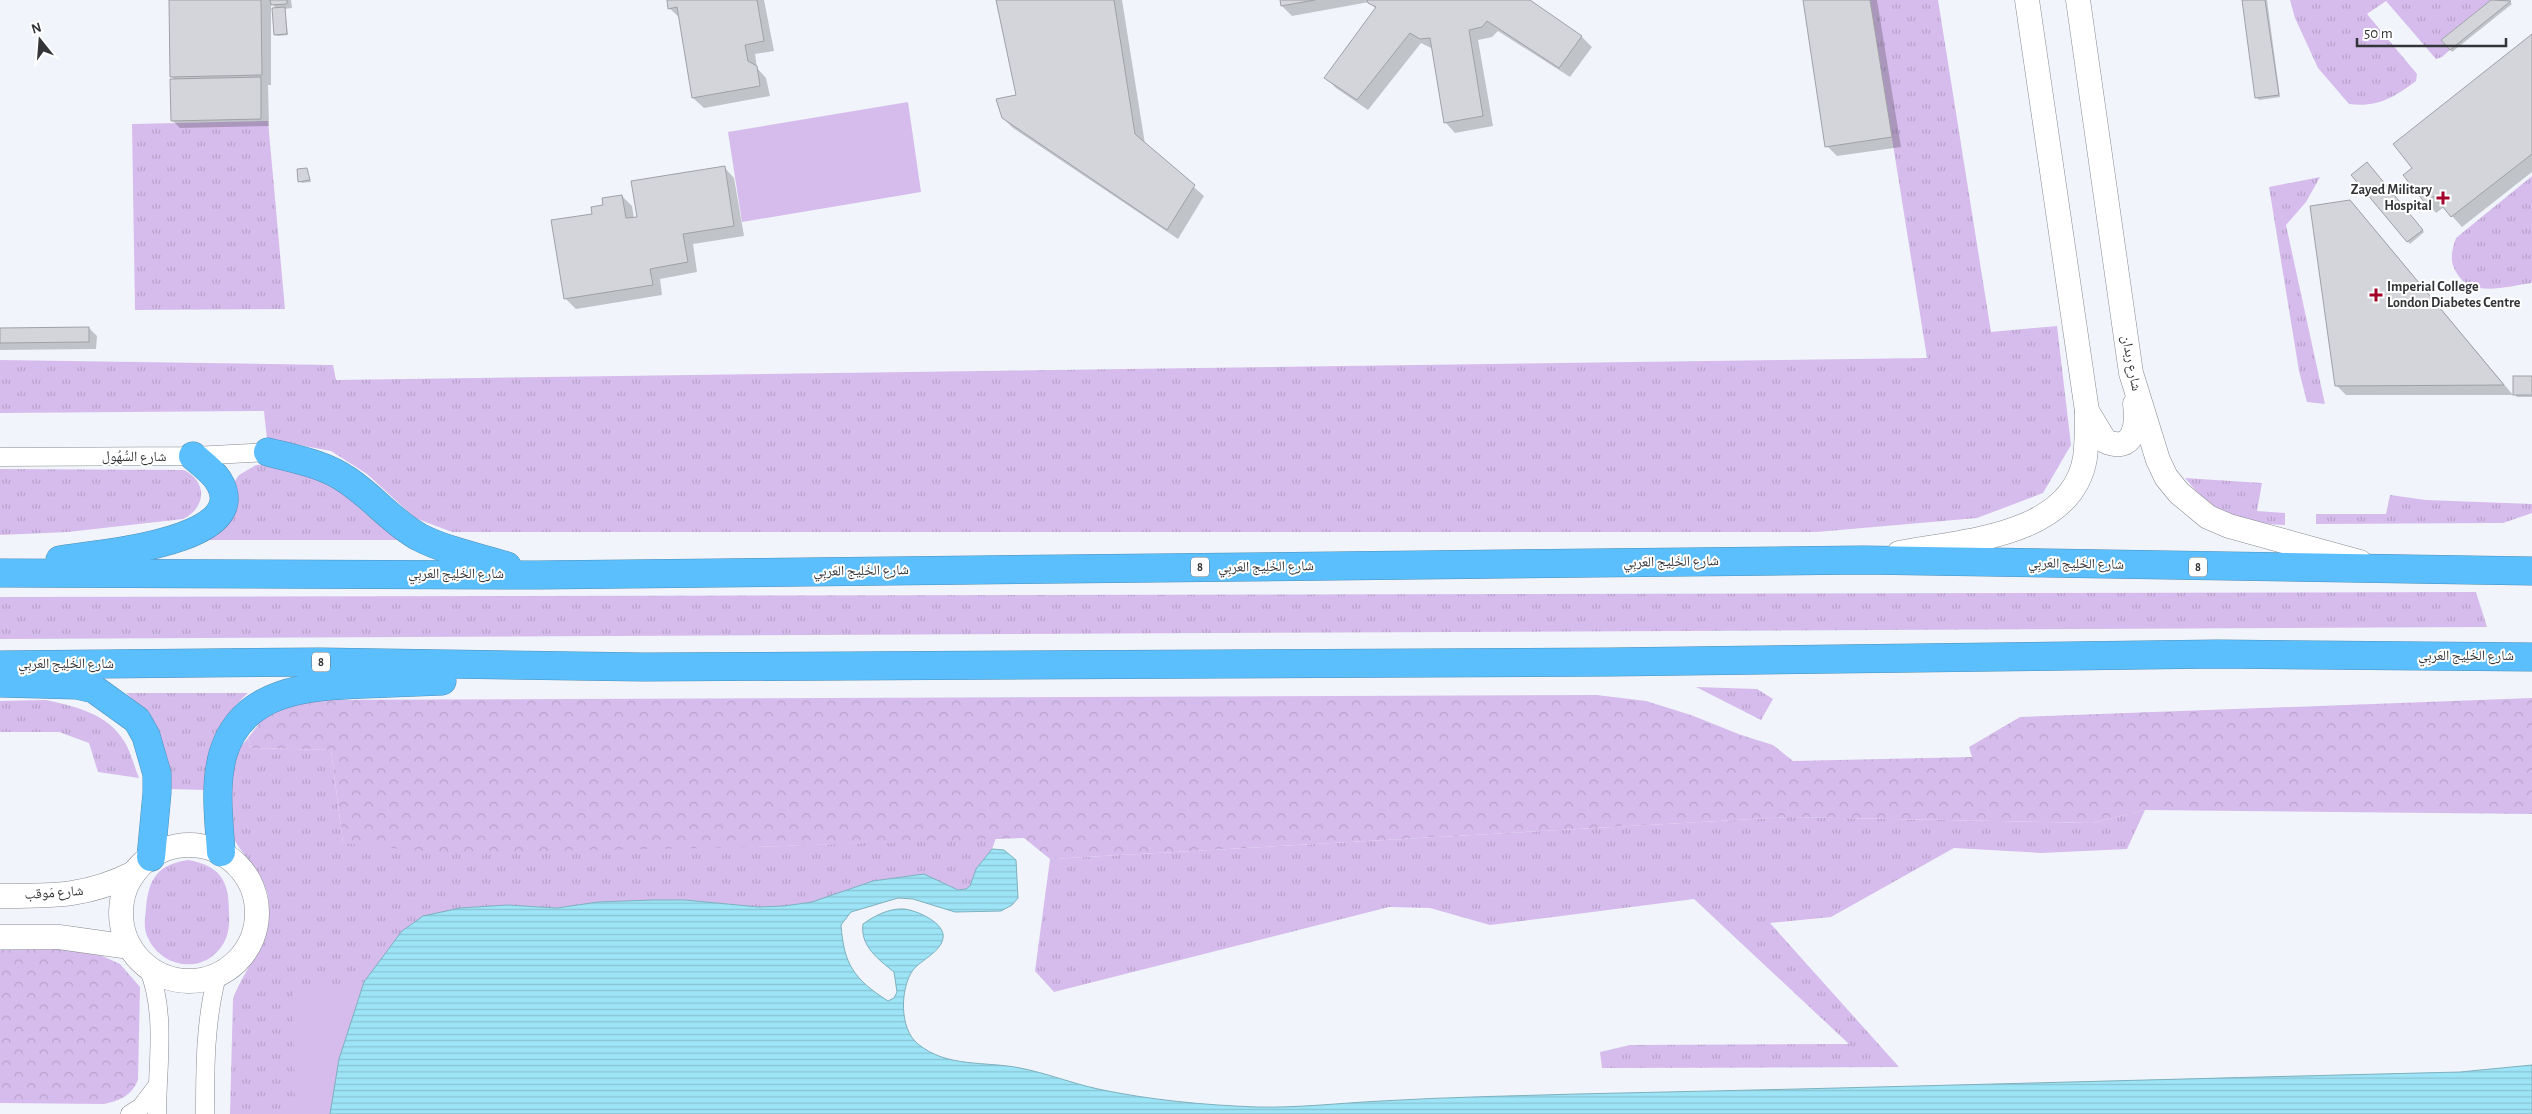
<svg xmlns="http://www.w3.org/2000/svg" width="2532" height="1114" font-family="'Alegreya Sans','Noto Naskh Arabic',sans-serif">
  <style>
    .grass { fill: url(#grass-tufts) }
    .forest { fill: url(#forest-crowns) }
    .park { fill: #d6bcec }
    .water { fill: url(#water-rules); stroke: #7eb0bd }
    .shadow { fill: #0003 }
    .building { fill: #d4d4db; stroke: #a0a1a7 }
    .lines { fill: none; stroke-linecap: round; stroke-linejoin: round }
    .street-casing { stroke: #878a90; stroke-width: 19 }
    .secondary-casing { stroke: #878a90; stroke-width: 25 }
    .highway-casing { stroke: #4d8fb8; stroke-width: 29 }
    .street { stroke: #fff; stroke-width: 18 }
    .secondary { stroke: #fff; stroke-width: 24 }
    .highway { stroke: #5bbffd; stroke-width: 28 }
    .poi-dot { fill: #a3052a; stroke: #fff; stroke-width: 2 }
    .labels { text-anchor: middle; dominant-baseline: central; stroke-width: 4; stroke-linejoin: round; paint-order: stroke }
    .shield { fill: #fff; stroke: #717274; stroke-width: 1 }
    .shield-label { font-size: 12px; font-weight: bold; fill: #343538 }
    .poi-label { font-size: 14px; font-weight: bold; fill: #343538; stroke: #fff; text-anchor: end }
    .street-label { font-size: 14px; fill: #343538; stroke: #fff }
  </style>
  <defs>
    <pattern id="grass-tufts" width="24" height="20" patternUnits="userSpaceOnUse" patternTransform="scale(1.25)"><rect width="24" height="20" fill="#d6bcec"/><path d="M3 7l-1-3M5 7V3M7 7l1-3M15 17l-1-3M17 17v-4M19 17l1-3" fill="none" stroke="#b8a2cb"/></pattern>
    <pattern id="forest-crowns" width="20" height="18" patternUnits="userSpaceOnUse" patternTransform="scale(1.25)"><rect width="20" height="18" fill="#d6bcec"/><path d="M2 6a3 3 0 1 1 6 0M12 15a3 3 0 1 1 6 0" fill="none" stroke="#b8a2cb"/></pattern>
    <pattern id="water-rules" width="6" height="5" patternUnits="userSpaceOnUse" patternTransform="scale(1.25)"><rect width="6" height="5" fill="#9de4f6"/><path d="M0 2.5h6" fill="none" stroke="#88c4d4"/></pattern>
  </defs>
  <rect width="100%" height="100%" fill="#f1f5fb"/>
  <g class="grass">
    <polygon points="1870,0 1938,0 1991,332 2057,326 2071,445 2043,493 1977,518 1817,532 452,532 415,518 367,474 331,451 267,439 264,411 0,413 0,360 333,365 336,380 1927,358"/>
    <path d="M2290,0H2491L2441,40L2450,50L2442,57L2436,59L2386,1L2367,14L2417,74L2416,81C2395,97 2377,108 2349,104L2318,68L2295,18Z"/>
    <polygon points="268,121 285,309 135,310 132,124"/>
    <path d="M2532,176V283C2507,286 2471,299 2456,272C2449,260 2452,250 2456,238Z"/>
    <polygon points="2320,177 2306,202 2286,225 2325,404 2307,402 2299,371 2269,187"/>
    <polygon points="277,463 331,479 406,540 194,540 239,475 256,465"/>
    <path d="M0,469L184,470C208,482 206,508 183,519L68,532L0,535Z"/>
    <path d="M2185,478L2262,483L2257,511L2285,513V525C2240,523 2214,514 2185,478Z"/>
    <polygon points="2390,495 2426,500 2532,504 2532,513 2503,523 2316,524 2316,514 2386,514"/>
    <polygon points="2476,592 2487,627 0,639 0,597"/>
    <polygon points="1696,687 1757,689 1773,699 1761,720"/>
    <path d="M126,693H248C218,720 206,750 205,790L168,789L139,705Z"/>
    <path d="M46,700C75,706 108,714 124,741C131,752 134,766 139,778L98,772L89,743L59,732H0V701Z"/>
    <path d="M248,738L251,748L331,750L343,843L756,847L996,838L992,849L976,869L970,886L966,889L958,890L924,874L873,881L812,902L784,906L759,907L685,900L598,902L557,908L507,905L330,1114H230L233,999C246,963 270,947 269,904C268,870 232,852 227,820C225,809 230,793 232,782C235,759 232,756 248,738Z"/>
    <polygon points="2145,810 2127,849 2041,853 1954,848 1831,917 1770,923 1899,1067 1602,1068 1600,1052 1630,1045 1849,1044 1694,899 1490,925 1430,908 1389,907 1054,992 1035,971 1050,859 1789,817 2093,823"/>
    <path d="M188,860C222,866 229,882 229,913C230,927 228,941 217,952C196,974 160,965 148,938C143,929 145,918 146,908C149,878 157,865 188,860Z"/>
  </g>
  <g class="forest">
    <polygon points="1597,695 1646,701 1691,715 1741,735 1773,745 1793,761 1972,757 1969,747 2020,717 2532,698 2532,814 2145,810 2093,823 1789,817 1050,859 1024,838 756,847 441,853 343,843 331,750 251,748 248,738 269,711 311,700"/>
    <path d="M87,949L120,964L140,987L138,1080C131,1096 121,1100 104,1104L0,1103V950Z"/>
  </g>
  <g class="park">
    <polygon points="908,102 921,192 742,222 728,132"/>
    <polygon points="364,982 363,1114 295,1114 293,990"/>
  </g>
  <path class="water" d="M992,849L1004,850L1016,860L1018,898L1012,905L1001,911L955,912L913,899L898,898L851,912L841,925C844,965 854,979 888,1001L894,998L897,992L894,972C878,959 860,946 863,924C874,916 889,908 904,909C916,910 946,923 943,938C941,952 921,960 913,970C900,988 899,1029 918,1044C947,1068 986,1061 1020,1068C1046,1073 1071,1083 1098,1089C1150,1100 1203,1105 1257,1107C1298,1108 1340,1103 1381,1101C1447,1097 1512,1096 1577,1094C1872,1088 2166,1079 2460,1072L2532,1065V1114H330L339,1059L364,982L402,931L423,916L460,908L507,905L557,908L598,902L653,900H685L759,907L784,906L812,902L873,881L924,874L958,890L966,889L970,886L976,869Z"/>
  <g class="shadow">
    <polygon points="170,0 291,0 292,8 285,9 288,35 277,36 275,34 276,9 271,2 271,85 268,85 269,126 180,128 172,120 175,80 171,76"/>
    <polygon points="668,0 764,0 774,51 755,54 757,68 766,78 770,96 704,108 693,98 680,18 669,8"/>
    <polygon points="997,0 1122,0 1145,144 1204,196 1178,239 1013,128 1003,118 1017,96"/>
    <polygon points="1281,0 1528,0 1582,37 1592,47 1570,77 1498,31 1492,37 1478,40 1493,126 1455,133 1445,122 1433,49 1421,43 1368,110 1336,88 1326,78 1376,9 1369,2 1292,16 1282,6"/>
    <polygon points="1805,0 1877,0 1901,147 1837,156 1827,146"/>
    <polygon points="2243,0 2267,0 2280,97 2259,100 2257,98"/>
    <polygon points="2494,0 2509,0 2512,4 2452,52 2443,40"/>
    <polygon points="2532,36 2532,172 2462,227 2444,207 2436,213 2405,175 2414,168"/>
    <polygon points="2369,166 2424,232 2410,244 2353,175"/>
    <polygon points="724,167 734,178 744,236 693,244 697,272 660,279 662,295 576,309 566,299 553,221 594,215 622,196 632,206 634,218 638,218"/>
    <polygon points="307,169 311,182 302,183 300,181"/>
    <polygon points="2360,212 2513,395 2346,395 2336,385"/>
    <polygon points="89,328 97,336 96,349 0,350 0,329"/>
    <polygon points="2532,377 2532,397 2517,397 2515,394"/>
  </g>
  <g class="building">
    <polygon points="169,0 261,0 262,75 170,77"/>
    <polygon points="270,0 287,0 287,4 271,5"/>
    <polygon points="667,0 757,0 764,41 745,45 748,61 757,66 760,86 692,98 677,7 668,9"/>
    <polygon points="996,0 1114,0 1135,134 1195,185 1167,230 1002,118 996,99 1016,95"/>
    <polygon points="1280,0 1315,0 1281,6"/>
    <polygon points="1367,0 1530,0 1582,36 1559,68 1487,21 1482,27 1469,30 1483,116 1444,123 1430,38 1420,39 1410,33 1357,100 1324,78 1376,7 1368,3"/>
    <polygon points="1803,0 1870,0 1892,137 1825,147"/>
    <polygon points="2242,0 2265,0 2279,95 2255,98"/>
    <polygon points="2491,0 2511,1 2450,50 2441,40"/>
    <polygon points="285,7 287,34 274,35 272,8"/>
    <polygon points="2532,34 2532,154 2451,217 2434,196 2425,203 2403,175 2412,168 2393,144"/>
    <polygon points="261,77 261,119 171,121 170,79"/>
    <polygon points="2367,162 2423,230 2407,242 2351,175"/>
    <polygon points="725,166 734,226 683,234 688,262 650,269 653,285 564,299 551,220 592,214 591,207 603,205 602,198 622,195 626,218 637,217 631,181"/>
    <polygon points="307,168 310,180 298,182 297,169"/>
    <polygon points="2350,200 2504,385 2335,386 2310,206"/>
    <polygon points="89,327 89,342 0,343 0,328"/>
    <rect x="2513" y="376" width="19" height="19"/>
  </g>
  <g class="lines">
    <defs>
      <g id="street">
        <polyline points="0,457 193,456 268,452"/>
        <path d="M148,968C167,1012 157,1067 157,1114"/>
        <polyline points="130,1114 141,1107 157,1086"/>
        <path d="M205,1114C205,1068 205,1021 217,976"/>
      </g>
      <g id="secondary">
        <polyline points="2078,0 2131,373 2158,460 2166,477 2179,493 2208,517 2229,526 2360,562"/>
        <path d="M2087,411L2105,441C2134,454 2138,425 2135,404"/>
        <path d="M1899,553C1961,541 2072,537 2085,458C2087,442 2087,427 2087,411L2027,0"/>
        <circle cx="189" cy="913" r="68"/>
        <path d="M0,896C53,896 86,897 134,873"/>
        <polyline points="0,937 59,937 130,947"/>
      </g>
      <g id="highway">
        <path d="M268,452C295,459 324,464 347,480C373,497 392,522 419,537C446,551 478,557 507,566"/>
        <path d="M60,560C93,554 258,543 218,480C212,471 202,464 193,456"/>
        <polyline points="0,573 537,575 1863,560 2532,571"/>
        <polyline points="0,665 320,662 643,667 1612,662 2218,654 2532,657"/>
        <polyline points="1,683 77,685 94,689 137,720 146,736 157,774 157,793 151,857"/>
        <path d="M221,852C219,820 214,786 223,754C242,689 310,686 365,684C391,683 416,682 442,681"/>
      </g>
    </defs>
    <use href="#street" class="street-casing"/>
    <use href="#secondary" class="secondary-casing"/>
    <use href="#highway" class="highway-casing"/>
    <use href="#street" class="street"/>
    <use href="#secondary" class="secondary"/>
    <use href="#highway" class="highway"/>
  </g>
  <g class="poi-dot">
    <path d="M2440.5 190.5h5v5h5v5h-5v5h-5v-5h-5v-5h5z"/>
    <path d="M2373.5 287.5h5v5h5v5h-5v5h-5v-5h-5v-5h5z"/>
  </g>
  <g class="labels">
    <g class="shield">
      <rect x="1191" y="557.5" width="18" height="19" rx="4"/>
      <rect x="2189" y="557.5" width="18" height="19" rx="4"/>
      <rect x="312" y="652.5" width="18" height="19" rx="4"/>
    </g>
    <g class="shield-label">
      <text x="1200" y="567">8</text>
      <text x="2198" y="567">8</text>
      <text x="321" y="662">8</text>
    </g>
    <g class="poi-label">
      <text x="2432" y="190">Zayed Military<tspan x="2432" dy="16">Hospital</tspan></text>
      <text x="2387" y="287" text-anchor="start">Imperial College<tspan x="2387" dy="16">London Diabetes Centre</tspan></text>
    </g>
    <g class="street-label">
      <text transform="translate(2131 363) rotate(79)">شارع ربدان</text>
      <text x="134" y="457">شارع السُّهُول</text>
      <text transform="translate(1671 562) rotate(-1)">شارع الخَلِيج العَربِي</text>
      <text transform="translate(2076 564) rotate(1)">شارع الخَلِيج العَربِي</text>
      <text transform="translate(1266 567) rotate(-1)">شارع الخَلِيج العَربِي</text>
      <text transform="translate(861 571) rotate(-1)">شارع الخَلِيج العَربِي</text>
      <text x="456" y="574">شارع الخَلِيج العَربِي</text>
      <text x="2466" y="656">شارع الخَلِيج العَربِي</text>
      <text x="66" y="664">شارع الخَلِيج العَربِي</text>
      <text transform="translate(54 893) rotate(-4)">شارع مَوقب</text>
    </g>
  </g>
  <g transform="translate(40 40) rotate(343)" stroke="#ffffff" stroke-width="4" paint-order="stroke">
  <path d="M0-4L9 19L0 12L-9 19Z" fill="#343538"/>
  <text y="-8" font-size="14" font-weight="bold" text-anchor="middle" fill="#343538">N</text>
  </g>
  <path d="M2357 38v8h149v-8" fill="none" stroke="#343538" stroke-width="2.5"/>
  <text x="2364" y="38" font-size="15" fill="#343538" stroke="#ffffff" stroke-width="4" paint-order="stroke">50 m</text>
</svg>
